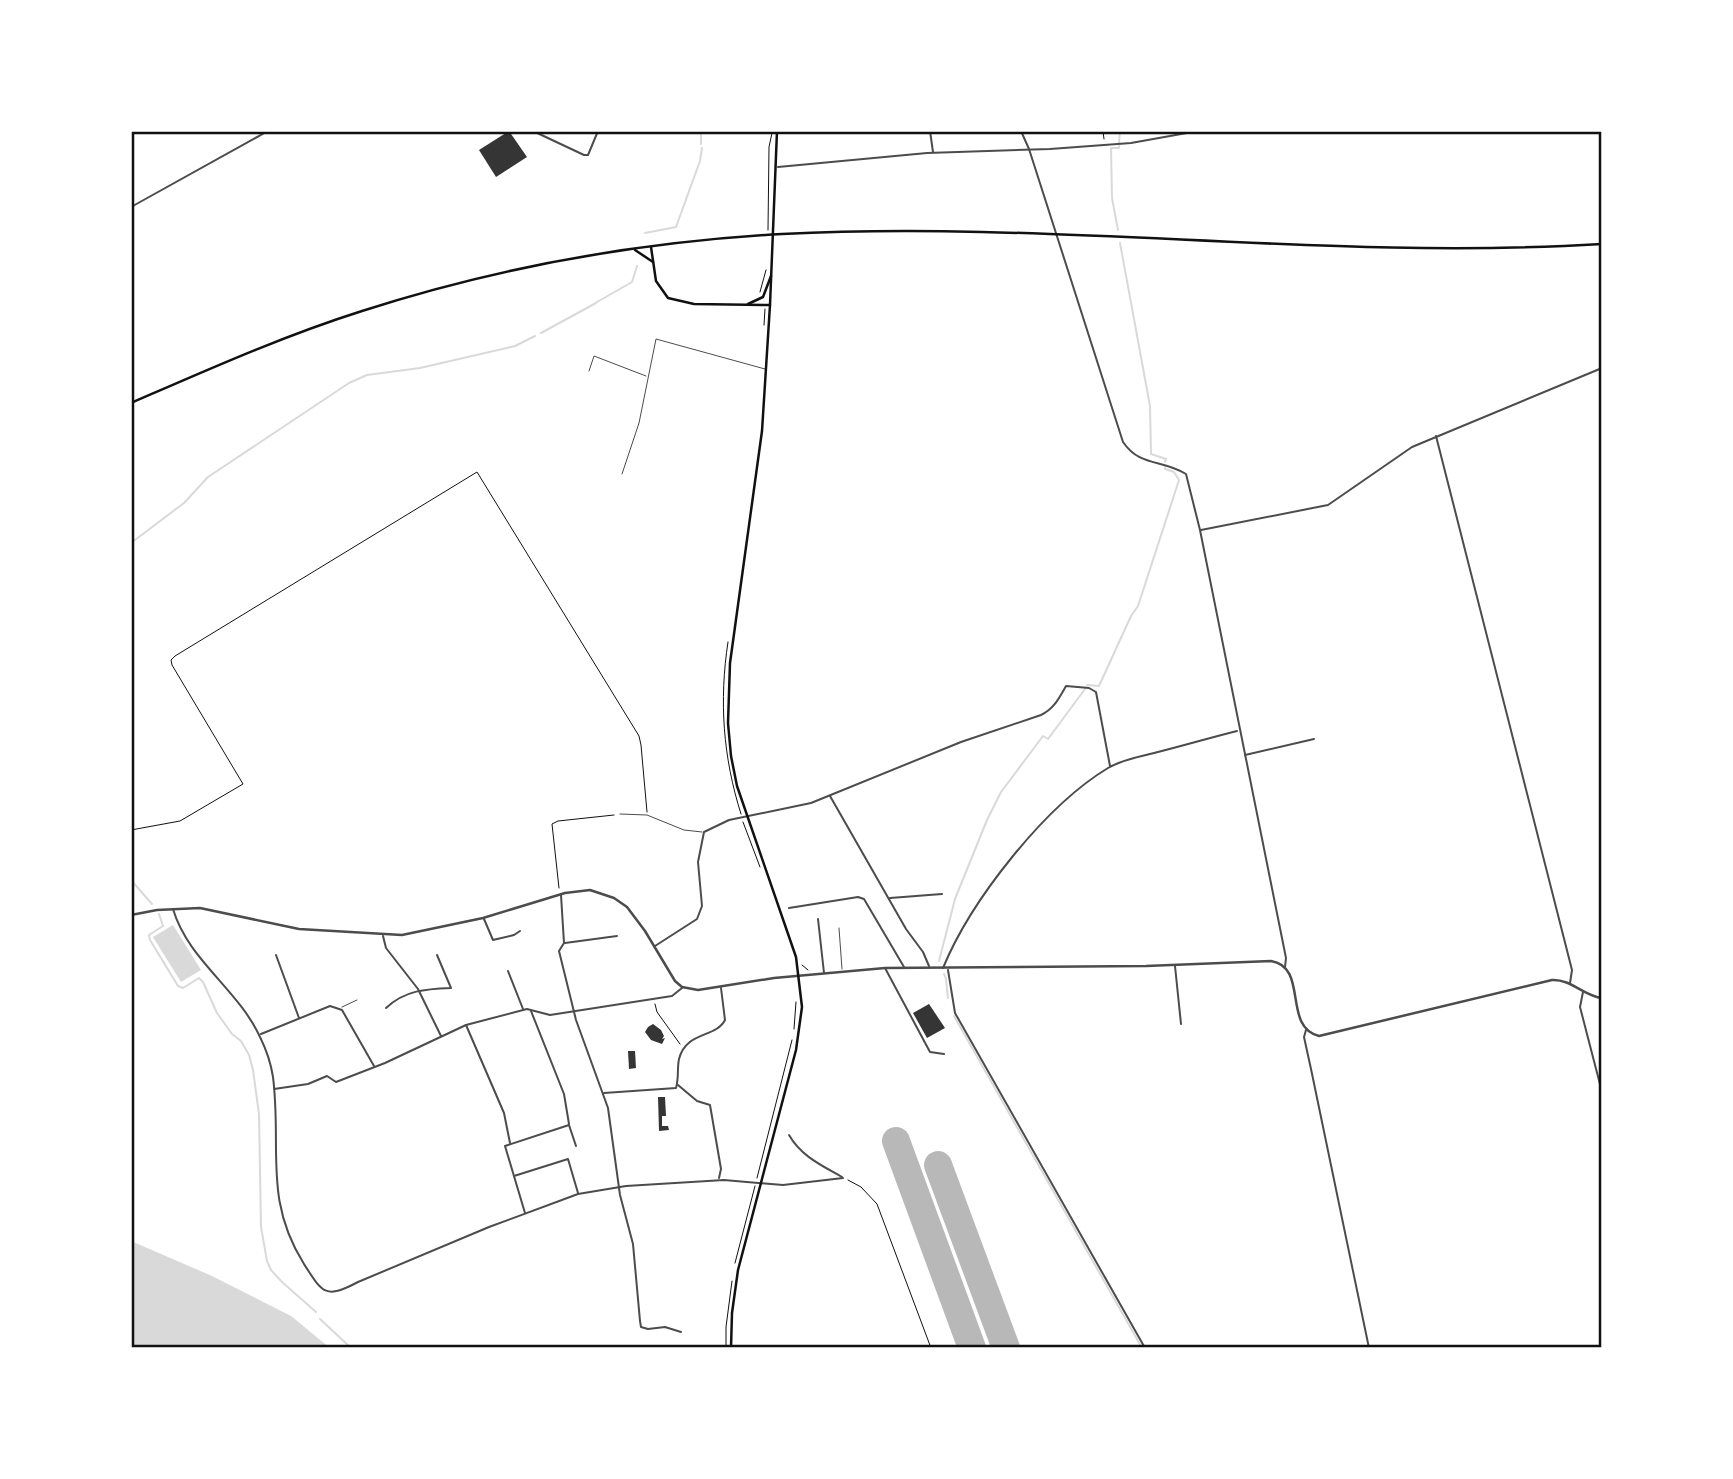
<svg xmlns="http://www.w3.org/2000/svg" width="1733" height="1479" font-family="Helvetica,sans-serif">
  <style>
    .water { fill: #d9d9d9 }
    .lines { fill: none; stroke-linecap: round; stroke-linejoin: round }
    .stream { stroke: #d9d9d9; stroke-width: 2 }
    .runway { stroke: #b8b8b8; stroke-width: 28 }
    .building { fill: #353535 }
    .path { stroke: #111; stroke-width: 1 }
    .service { stroke: #4c4c4c; stroke-width: 1 }
    .minor { stroke: #4c4c4c; stroke-width: 2 }
    .tertiary { stroke: #4c4c4c; stroke-width: 2.5 }
    .secondary { stroke: #111; stroke-width: 2.5 }
    .primary { stroke: #111; stroke-width: 2.5 }
    .neatline { fill: none; stroke: #111; stroke-width: 2.5 }
  </style>
  <rect width="100%" height="100%" fill="#fff"/>
  <g class="water">
    <polygon points="173,925 201,970 181,982 153,937"/>
    <polygon points="131,1241 212,1276 291,1316 330,1348 131,1348"/>
  </g>
  <g class="lines">
    <g class="stream">
      <polyline points="701,131 701,144"/>
      <polyline points="1119,143 1120,131"/>
      <polyline points="1118,230 1112,198 1111,148 1119,148 1119,146"/>
      <polyline points="645,233 676,227 700,161 702,148"/>
      <polyline points="1120,243 1150,406 1151,454 1166,459 1165,462"/>
      <polyline points="597,302 632,282 637,266"/>
      <polyline points="541,333 596,303"/>
      <polyline points="131,543 184,503 208,477 349,383 367,375 420,368 515,346 535,336"/>
      <polyline points="1087,685 1099,686 1131,616 1138,606 1179,480 1174,472 1165,469 1165,467"/>
      <polyline points="131,880 152,904"/>
      <polyline points="159,914 163,926 149,935 150,940 178,986 183,988 199,978 203,982 217,1013 232,1034 241,1041 249,1055 253,1070 259,1114 261,1227 267,1261 271,1270 282,1282 316,1312"/>
      <polyline points="939,961 955,899 987,820 1001,792 1043,736 1048,739 1085,689"/>
      <polyline points="944,974 946,979 948,998"/>
      <polyline points="954,1016 1142,1348"/>
      <polyline points="320,1319 351,1348"/>
    </g>
    <g class="runway">
      <polyline points="896,1141 972,1348"/>
      <polyline points="938,1165 1006,1348"/>
    </g>
  </g>
  <g class="building">
    <polygon points="509,131 527,157 496,177 479,150"/>
    <polygon points="929,1004 945,1028 927,1038 913,1013"/>
    <polygon points="653,1024 661,1030 664,1036 662,1039 665,1038 662,1044 651,1040 645,1032 648,1027"/>
    <polygon points="628,1051 635,1051 636,1068 629,1069"/>
    <polygon points="658,1097 665,1097 666,1116 662,1116 662,1126 668,1126 669,1130 659,1131"/>
  </g>
  <g class="lines">
    <g class="path">
      <polyline points="1103,131 1104,139"/>
      <polyline points="768,230 769,147 772,133"/>
      <polyline points="760,292 766,270"/>
      <polyline points="764,325 765,309"/>
      <path d="M728,642C719,701 723,757 741,814"/>
      <polyline points="743,822 760,867"/>
      <polyline points="131,830 180,821 243,784 172,665 171,660 175,656 477,472 639,736 641,745 647,812"/>
      <polyline points="559,888 552,824 558,821 614,815"/>
      <polyline points="802,965 808,970"/>
      <polyline points="655,1004 657,1012 680,1044"/>
      <polyline points="794,1029 796,1002"/>
      <polyline points="757,1178 792,1040"/>
      <polyline points="848,1180 861,1187 877,1204 931,1348"/>
      <polyline points="735,1263 755,1186"/>
      <polyline points="726,1348 726,1327 732,1281"/>
    </g>
    <g class="service">
      <polyline points="589,371 594,356 646,376"/>
      <polyline points="622,474 639,423 656,339 765,369"/>
      <polyline points="620,814 647,815 684,830 702,832"/>
      <polyline points="839,928 842,969"/>
      <polyline points="342,1007 357,1000"/>
    </g>
    <g class="minor">
      <polyline points="533,131 584,155 588,155 598,131"/>
      <polyline points="930,131 933,152"/>
      <path d="M1021,131L1029,149L1123,442C1140,467 1161,459 1186,474L1200,530L1286,958L1285,967"/>
      <polyline points="778,167 927,153 1050,149 1131,143 1198,131"/>
      <polyline points="131,207 268,131"/>
      <polyline points="1436,436 1572,970 1570,983"/>
      <polyline points="1201,530 1328,505 1412,447 1602,368"/>
      <polyline points="1245,755 1314,739"/>
      <polyline points="830,796 906,929 923,952 929,966"/>
      <polyline points="561,895 564,943 559,951 576,1020 608,1108 620,1195 633,1244 640,1321 641,1327 648,1329 665,1327 681,1332"/>
      <polyline points="890,898 942,894"/>
      <polyline points="789,908 858,897 864,899 904,967"/>
      <path d="M173,909C188,960 238,989 260,1037C266,1049 271,1064 273,1077C282,1148 263,1199 304,1264C323,1294 326,1299 358,1282L489,1227L578,1194L626,1186L724,1180L783,1185L843,1178"/>
      <polyline points="484,919 493,940 514,935 520,931"/>
      <polyline points="818,919 824,973"/>
      <polyline points="383,936 386,948 418,989 441,1036"/>
      <polyline points="565,943 617,936"/>
      <path d="M655,946L697,919L702,906L698,862L704,832L729,820L811,803L961,742L1041,715C1054,709 1059,698 1066,686L1089,688L1096,692L1110,766"/>
      <polyline points="276,955 299,1018"/>
      <polyline points="1175,966 1181,1024"/>
      <polyline points="885,968 930,1052 944,1054"/>
      <path d="M943,968C971,900 1045,806 1108,768C1121,760 1139,757 1154,753C1182,746 1209,738 1237,731"/>
      <polyline points="948,970 955,1013 1145,1348"/>
      <polyline points="508,971 523,1009"/>
      <polyline points="1583,992 1580,1007 1602,1092"/>
      <path d="M386,1008C405,990 426,989 451,988L437,955"/>
      <polyline points="531,1011 564,1094 569,1124"/>
      <polyline points="466,1025 504,1113 510,1143"/>
      <polyline points="1306,1030 1304,1037 1311,1069 1369,1348"/>
      <polyline points="261,1034 330,1006 342,1010 374,1066"/>
      <polyline points="678,1085 697,1101 710,1105 721,1169 719,1178"/>
      <polyline points="274,1089 308,1084 327,1076 336,1082 385,1063 466,1025 527,1009 550,1015 672,996 682,988"/>
      <path d="M604,1093L676,1088C679,1078 677,1068 679,1059C686,1031 716,1038 725,1020L721,988"/>
      <path d="M789,1135C801,1156 821,1165 842,1177"/>
      <polyline points="514,1176 568,1159 578,1193"/>
      <polyline points="525,1213 505,1146 569,1125 576,1146"/>
    </g>
    <path class="tertiary" d="M131,915L157,910L200,908L299,929L402,935L483,918L565,893L590,890L614,898L627,907L645,931L675,981L682,987L698,990L774,978L885,968L1146,966L1271,961C1309,967 1282,1027 1319,1036L1552,980C1571,979 1584,996 1602,998"/>
    <polyline class="secondary" points="770,305 777,131"/>
    <g class="primary">
      <polyline points="651,247 656,281 668,298 694,304 770,305 762,431 730,663 728,723 731,756 737,786 796,957 802,1007 796,1050 738,1270 732,1313 731,1348"/>
      <polyline points="635,250 653,262"/>
      <polyline points="748,304 763,297 771,276"/>
      <path d="M131,403C207,370 283,336 362,311C498,267 640,242 782,234C1056,220 1328,261 1602,244"/>
    </g>
  </g>
  <rect width="1733" height="1479" fill="none" stroke="#ffffff" stroke-width="266"/>
  <rect x="133" y="133" width="1467" height="1213" class="neatline"/>
</svg>
